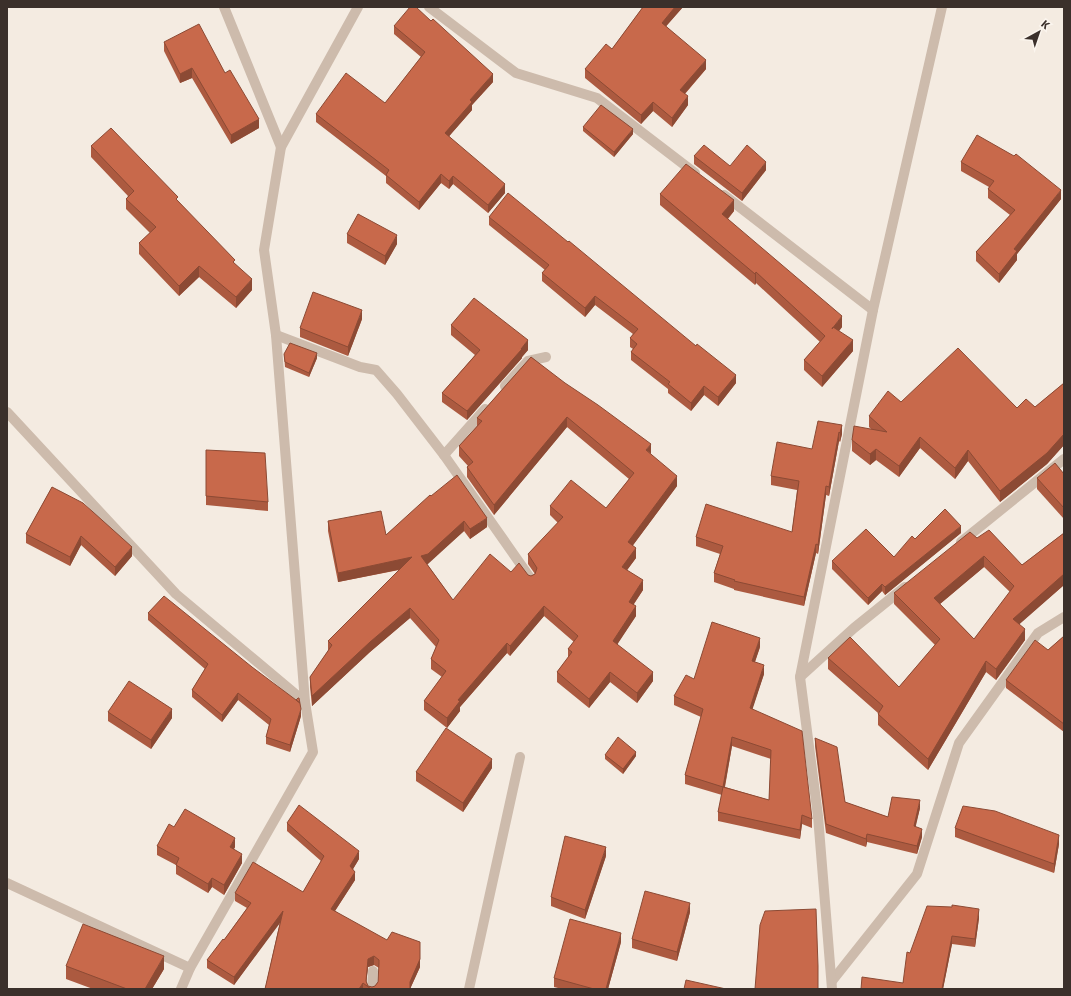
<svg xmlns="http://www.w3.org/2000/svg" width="1071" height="996" font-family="'Fira Sans',sans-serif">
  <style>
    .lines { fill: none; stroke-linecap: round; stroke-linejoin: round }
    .minor { stroke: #cdbbac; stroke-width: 10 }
    .wall { fill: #ac5a40; fill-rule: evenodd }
    .shaded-wall { fill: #8c4a34 }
    .building { fill: #c8694b; stroke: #8c4a34; fill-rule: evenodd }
  </style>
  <rect width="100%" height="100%" fill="#f4ebe1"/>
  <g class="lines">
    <g class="minor">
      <polyline points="224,7 281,147"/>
      <polyline points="429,7 516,73 597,98 695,173"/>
      <polyline points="724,195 873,310"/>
      <polyline points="276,335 360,367 376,370 397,394 444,455 531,579"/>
      <polyline points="505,386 528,361 546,357"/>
      <polyline points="7,412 176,594 305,702"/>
      <polyline points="444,455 485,409"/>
      <polyline points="961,542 1064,459"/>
      <polyline points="800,677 854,628 905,587"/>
      <polyline points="7,883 190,968"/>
      <polyline points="832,981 917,874 959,743 1038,633 1064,617"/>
      <polyline points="181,989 190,968 313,752 305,702 276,335 264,250 281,147 358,7"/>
      <polyline points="372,989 373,971"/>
      <polyline points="469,989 520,757"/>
      <polyline points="832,989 818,816 800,677 873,310 942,7"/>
    </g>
  </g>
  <g class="wall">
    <polygon points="643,7 683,7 666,26 706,69 685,94 688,105 672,127 653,111 641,124 585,78 585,69 612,49"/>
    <polygon points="394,26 493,82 472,105 472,110 449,136 505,193 488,213 453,184 449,189 441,183 419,210 386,183 386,176 316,122 316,114 385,103 421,57 394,34"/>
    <polygon points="164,42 225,73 259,128 231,144 192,78 180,83 164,51"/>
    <polygon points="583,127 633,134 614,157 583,131"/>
    <polygon points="91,146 178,201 235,264 252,290 236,308 199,277 179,296 139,254 139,243 150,233 126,209 126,199 128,196 91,157"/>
    <polygon points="694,156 730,166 766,170 742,201 694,164"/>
    <polygon points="961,162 1061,199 1017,254 1017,260 999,283 976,261 976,252 1010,215 988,198 988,189 989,187 961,171"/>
    <polygon points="660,194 734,211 728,219 842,327 839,331 853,351 822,387 804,370 804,360 820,342 756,283 755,285 660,205"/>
    <polygon points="489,217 736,383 718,406 704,395 691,411 668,393 668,389 631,360 631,352 633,349 630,347 630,338 633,334 595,305 585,317 542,281 542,273 545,270 489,225"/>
    <polygon points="347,234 397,244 385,265 347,243"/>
    <polygon points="362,319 348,356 300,337 300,328"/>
    <polygon points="451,325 528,350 522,357 522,358 467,420 442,402 442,393 475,355 451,335"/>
    <polygon points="284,354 317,358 309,377 285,367"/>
    <polygon points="531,357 651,454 677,486 633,545 636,558 627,570 643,590 634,604 636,616 617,644 653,681 637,703 610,682 589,708 557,682 557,672 568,658 568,649 574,642 544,616 510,656 507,653 460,707 460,711 447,728 424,710 424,701 442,677 431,669 431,659 436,647 410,618 370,652 312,706 310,687 310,677 328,651 328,641 399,570 338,582 328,531 328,521 386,535 431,496 487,527 470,539 464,531 427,564 453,600 511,572 531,576 535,574 528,564 528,554 558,523 550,515 550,506 606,508 629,479 567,427 494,515 467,477 467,467 468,466 459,456 459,446 477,426 477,418"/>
    <polygon points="1064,383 1064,445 1047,464 1000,502 968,461 955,479 920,448 899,477 876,460 870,465 852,451 852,440 871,429 869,427 869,416 901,402 1017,408 1035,407"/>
    <polygon points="842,425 842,434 840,442 839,441 829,496 826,495 818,554 816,553 804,606 734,590 734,589 714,582 714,573 720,554 696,546 696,537 792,532 797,490 771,485 771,476 812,449"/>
    <polygon points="206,450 268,502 268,511 206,505"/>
    <polygon points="1064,474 1064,519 1037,489 1037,478"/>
    <polygon points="52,487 132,556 115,576 81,545 70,566 26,543 26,534"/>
    <polygon points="961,533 885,595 882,591 868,605 832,569 832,561 894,557 915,539"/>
    <path d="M1064,533V585L1019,624L1025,640L996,680L986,672L928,770L878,725V713L828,669V658L899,687L935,645L894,604V593L977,538L1022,565ZM984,567L1010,592L974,639L940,604Z"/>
    <polygon points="148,613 301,716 290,752 266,744 266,737 269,725 238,700 222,722 192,697 192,690 205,669 148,620"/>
    <polygon points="1064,636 1064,732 1006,688 1006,680 1048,650"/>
    <path d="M760,647L755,662L764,674L752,709L812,819V828L802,824L800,839L718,821V812L722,795L685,784V775L701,717L674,705V696L694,679ZM732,746L771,759L769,800L725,787Z"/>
    <polygon points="108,712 172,718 151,749 108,721"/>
    <polygon points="815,738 845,802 888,817 920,808 915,827 922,837 917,854 867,842 866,847 826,833 815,746"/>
    <polygon points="605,755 636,756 623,774 605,759"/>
    <polygon points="492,768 463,812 416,781 416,772"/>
    <path d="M287,823L359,859L353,869L355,880L335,911L420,967L410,989H265L280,922L234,985L207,968V960L224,940L247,908L235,901V893L303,892L321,861L287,831ZM374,965L379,968V970L378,982L375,986L372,987L368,986L366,982L368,967Z"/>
    <polygon points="174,827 235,847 234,849 242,863 224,895 212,887 208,893 176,874 176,865 157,855 157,846"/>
    <polygon points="955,828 1059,844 1054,873 955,837"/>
    <polygon points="606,856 585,919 551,906 551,897"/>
    <polygon points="690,912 677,961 632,948 632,939"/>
    <polygon points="979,918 975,947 952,944 943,989 861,989 903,983 910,953"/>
    <polygon points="621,942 608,989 562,989 554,987 554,978"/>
    <polygon points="66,966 164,969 152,989 93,989 66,979"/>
  </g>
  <g class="shaded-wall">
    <polygon points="675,7 683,7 662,31 662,23"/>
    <polygon points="706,60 706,69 680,99 680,90"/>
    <polygon points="192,68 192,78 180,83 180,74"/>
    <polygon points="493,74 493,82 472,105 472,110 445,141 445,133 470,100"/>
    <polygon points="688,96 688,105 672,127 672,118"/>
    <polygon points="653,102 653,111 641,124 641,115"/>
    <polygon points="259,119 259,128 231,144 231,135"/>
    <polygon points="633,129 633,134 614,157 614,152"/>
    <polygon points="766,162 766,170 742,201 742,193"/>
    <polygon points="441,174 441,183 419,210 419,202"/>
    <polygon points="453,176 453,184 449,189 449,181"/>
    <polygon points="505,184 505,193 488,213 488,205"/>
    <polygon points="1061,190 1061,199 1017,254 1017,260 999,283 999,274 1014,249"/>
    <polygon points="734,200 734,211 722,225 722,214"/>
    <polygon points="397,235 397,244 385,265 385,256"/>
    <polygon points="199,266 199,277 179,296 179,286"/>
    <polygon points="756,272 756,283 755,285 755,274"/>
    <polygon points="252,279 252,290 236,308 236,297"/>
    <polygon points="595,296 595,305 585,317 585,308"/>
    <polygon points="362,310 362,319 348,356 348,347"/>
    <polygon points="842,316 842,327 832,340 832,329"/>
    <polygon points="528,340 528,350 522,357 522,358 467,420 467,411"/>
    <polygon points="853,340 853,351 822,387 822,376"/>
    <polygon points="317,353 317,358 309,377 309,373"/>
    <polygon points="736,375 736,383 718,406 718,397"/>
    <polygon points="704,386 704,395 691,411 691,403"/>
    <polygon points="567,417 567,427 494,515 494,505"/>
    <polygon points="842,425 842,434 840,442 840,433"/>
    <polygon points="839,432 839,441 829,496 829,487"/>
    <polygon points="1064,434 1064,445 1047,464 1000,502 1000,491"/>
    <polygon points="920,437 920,448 899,477 899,466"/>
    <polygon points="651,444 651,454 646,450"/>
    <polygon points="876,449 876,460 870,465 870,454"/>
    <polygon points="968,450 968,461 955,479 955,468"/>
    <polygon points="677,476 677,486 628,552 628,542"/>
    <polygon points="826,486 826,495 818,554 818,545"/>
    <polygon points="487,518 487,527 470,539 470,529"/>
    <polygon points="464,521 464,531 428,564 421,565 421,556"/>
    <polygon points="961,526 961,533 885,595 885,587"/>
    <polygon points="81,536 81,545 70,566 70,557"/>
    <polygon points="816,544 816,553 804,606 804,597"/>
    <polygon points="132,547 132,556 115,576 115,567"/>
    <polygon points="636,548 636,558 622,577 622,567"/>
    <polygon points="984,556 984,567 934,609 934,598"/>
    <polygon points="412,557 412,567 338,582 338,573"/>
    <polygon points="1064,574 1064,585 1013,630 1013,619"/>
    <polygon points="643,580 643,590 629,611 629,602"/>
    <polygon points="882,584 882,591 868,605 868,598"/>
    <polygon points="544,606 544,616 510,656 510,646"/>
    <polygon points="636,606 636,616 613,651 613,641"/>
    <polygon points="410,608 410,618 370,652 312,706 312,696 370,642"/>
    <polygon points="1025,629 1025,640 996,680 996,669"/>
    <polygon points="760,638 760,647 752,670 752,661"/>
    <polygon points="507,643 507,653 460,707 460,711 447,728 447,718 458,700"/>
    <polygon points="986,661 986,672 928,770 928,759"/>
    <polygon points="764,665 764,674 750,717 750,708"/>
    <polygon points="610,672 610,682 589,708 589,699"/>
    <polygon points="653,672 653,681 637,703 637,693"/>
    <polygon points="238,693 238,700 222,722 222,715"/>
    <polygon points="172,709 172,718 151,749 151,740"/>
    <polygon points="301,709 301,716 290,752 290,745"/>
    <polygon points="732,737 732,746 723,796 723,787"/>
    <polygon points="636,752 636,756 623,774 623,769"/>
    <polygon points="492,759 492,768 463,812 463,803"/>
    <polygon points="920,800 920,808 914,834 914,826"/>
    <polygon points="802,815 802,824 800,839 800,830"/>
    <polygon points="922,829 922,837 917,854 917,846"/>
    <polygon points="867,834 867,842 866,847 866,839"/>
    <polygon points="1059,835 1059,844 1054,873 1054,864"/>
    <polygon points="235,838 235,847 230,856 230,847"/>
    <polygon points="606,847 606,856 585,919 585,910"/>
    <polygon points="359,851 359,859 350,874 350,866"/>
    <polygon points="242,854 242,863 224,895 224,885"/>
    <polygon points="355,872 355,880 331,917 331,909"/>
    <polygon points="212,878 212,887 208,893 208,884"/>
    <polygon points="690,903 690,912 677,961 677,952"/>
    <polygon points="979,909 979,918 975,947 975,939"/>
    <polygon points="283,911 283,919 234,985 234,977"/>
    <polygon points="621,933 621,942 608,989 606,989"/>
    <polygon points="952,936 952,944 943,989 942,989"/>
    <polygon points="420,942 420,967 410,989 410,982"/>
    <polygon points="164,956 164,969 152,989 145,989"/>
    <polygon points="374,956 374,965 368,967 366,986 366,981 368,959"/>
    <polygon points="363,983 363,989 359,989"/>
  </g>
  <g class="building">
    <polygon points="410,7 416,7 431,21 433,19 493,74 470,100 472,102 445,133 505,184 488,205 453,176 449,181 441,174 419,202 386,175 389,170 316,114 346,73 385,103 425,52 394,26"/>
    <polygon points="643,7 675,7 662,23 706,60 680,90 688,96 672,118 653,102 641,115 585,69 606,44 612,49"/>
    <polygon points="199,24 225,73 230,70 259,119 231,135 192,68 180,74 164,42"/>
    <polygon points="601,105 633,129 614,152 583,127"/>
    <polygon points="111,128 178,197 176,199 235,260 233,262 252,279 236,297 199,266 179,286 139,243 156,227 126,199 134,191 91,146"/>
    <polygon points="977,135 1014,156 1016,154 1061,190 1014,249 1017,251 999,274 976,252 1015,210 988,189 994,181 961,162"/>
    <polygon points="704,145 730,166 747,145 766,162 742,193 694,156"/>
    <polygon points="686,164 734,200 722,214 842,316 832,329 833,327 853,340 822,376 804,360 825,336 756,272 755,274 660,194"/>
    <polygon points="508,193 568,242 569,241 696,346 697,344 736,375 718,397 704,386 691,403 668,384 670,382 631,352 637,344 630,338 638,329 595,296 585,308 542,273 549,265 489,217"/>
    <polygon points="358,214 397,235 385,256 347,234"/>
    <polygon points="313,292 362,310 348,347 300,328"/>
    <polygon points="474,298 528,340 521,349 522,349 467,411 442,393 480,350 451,325"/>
    <polygon points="290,343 317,353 309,373 285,362 284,354"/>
    <polygon points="958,348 1017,408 1026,399 1035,407 1064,383 1064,434 1047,453 1000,491 968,450 955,468 920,437 899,466 876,449 870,454 852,440 854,426 887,432 869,416 888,391 901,402"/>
    <polygon points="531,357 565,383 598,405 651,444 646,450 677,476 628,542 636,548 622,567 643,580 629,602 636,606 613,641 653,672 637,693 610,672 589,699 557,672 572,652 568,649 578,636 544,606 510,646 507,643 458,700 460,701 447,718 424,701 446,671 431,659 439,640 410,608 370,642 312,696 310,677 332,645 328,641 412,557 338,573 328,521 381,511 386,535 430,495 431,496 457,475 487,518 470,529 464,521 428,554 421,556 453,600 490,554 511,572 519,563 528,575 531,576 535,574 537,568 528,554 563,517 550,506 571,480 606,508 634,473 567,417 494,505 467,467 473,462 459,446 482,421 477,418"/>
    <polygon points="818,421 842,425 840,433 839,432 829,487 826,486 818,545 816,544 804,597 734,581 735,580 714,573 723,546 696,537 706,504 792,532 799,481 771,476 777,442 812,449"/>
    <polygon points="206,450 265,453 268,502 206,496"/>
    <polygon points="1055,463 1064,474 1064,508 1037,478"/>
    <polygon points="52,487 83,503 132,547 115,567 81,536 70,557 26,534"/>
    <polygon points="945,509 961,526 885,587 882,584 868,598 832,561 866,529 894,557 912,536 915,539"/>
    <path d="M989,530L1022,565L1064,533V574L1013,619L1025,629L996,669L986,661L928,759L878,714L883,706L828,658L850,637L899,687L940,639L894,593L970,532L977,538ZM984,556L1014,586L974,639L934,598Z"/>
    <polygon points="164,596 252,667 300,703 296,700 298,698 299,698 301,709 290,745 266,737 271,719 238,693 222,715 192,690 208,664 148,613"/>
    <path d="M712,622L760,638L752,661L764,665L750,708L802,731L812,819L802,815L800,830L718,812L723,787L685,775L703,709L674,696L686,675L694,679ZM732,737L771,750L769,800L723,787Z"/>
    <polygon points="1064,636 1064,724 1006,680 1035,640 1048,650"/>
    <polygon points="129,681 172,709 151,740 108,712"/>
    <polygon points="446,728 492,759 463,803 416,772"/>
    <polygon points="618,737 636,752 623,769 605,755"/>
    <polygon points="815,738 837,747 845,802 888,817 892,797 920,800 914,826 922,829 917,846 867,834 866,839 826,824"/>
    <path d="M299,805L359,851L350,866L355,872L331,909L387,940L392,932L420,942V959L410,982V989H371L363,983L359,989H265L283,911L234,977L207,960L223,939L224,940L251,903L235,893L253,862L303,892L324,856L287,823ZM374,956L379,960V963L378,982L375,986L372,987L368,986L366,981L368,959Z"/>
    <polygon points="963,806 995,811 1059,835 1054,864 955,828"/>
    <polygon points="185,809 235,838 230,847 242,854 224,885 212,878 208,884 176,865 179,858 157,846 169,824 174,827"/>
    <polygon points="565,836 606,847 585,910 551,897"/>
    <polygon points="645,891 690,903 677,952 632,939"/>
    <polygon points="952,905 979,909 975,939 952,936 942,989 861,989 862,977 903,983 907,952 910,953 927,906 952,907"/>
    <polygon points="816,909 818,966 818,989 755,989 760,925 765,911"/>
    <polygon points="570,919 621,933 606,989 594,989 554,978"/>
    <polygon points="83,924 164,956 145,989 127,989 66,966"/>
    <polygon points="686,980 726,989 684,989"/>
  </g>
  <rect width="1071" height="996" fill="none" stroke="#3b302b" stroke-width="16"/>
  <g transform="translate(1039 32) rotate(40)" stroke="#fbf5ee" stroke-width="3" paint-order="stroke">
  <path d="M0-3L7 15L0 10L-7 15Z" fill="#3b302b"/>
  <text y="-6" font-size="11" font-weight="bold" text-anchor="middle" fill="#3b302b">K</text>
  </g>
</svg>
